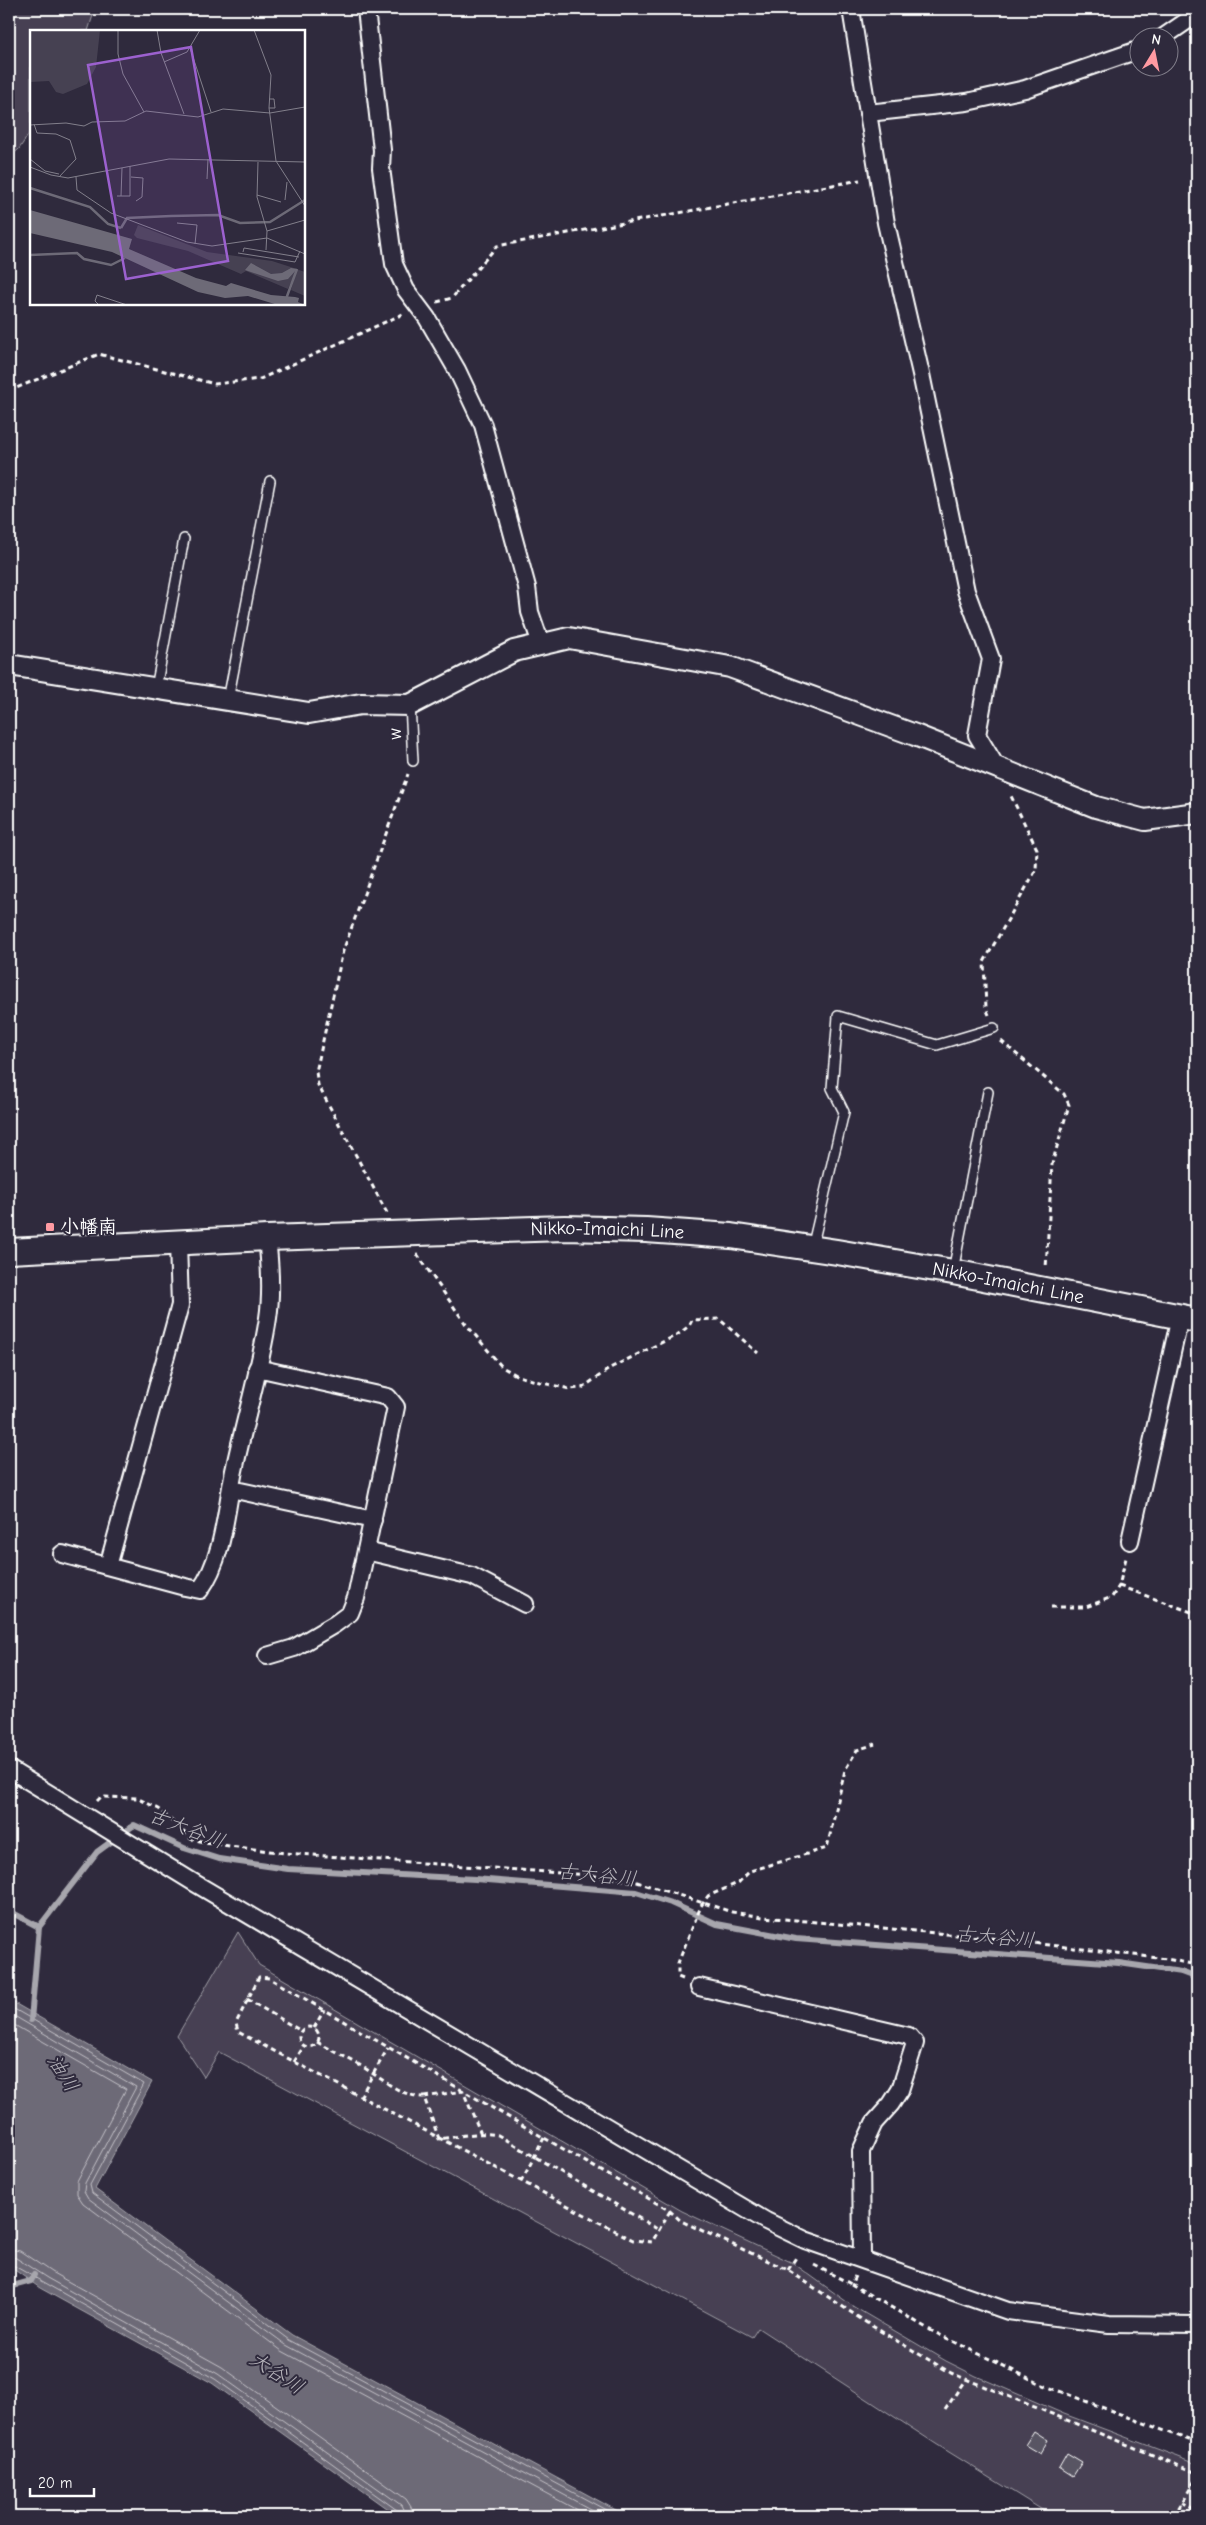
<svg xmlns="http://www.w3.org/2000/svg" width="1206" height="2525" font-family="'Comic Neue','Klee One',sans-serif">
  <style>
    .green { fill: #464152; stroke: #a2a0a8 }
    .water { fill: #6d6a77; stroke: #a7a6ad }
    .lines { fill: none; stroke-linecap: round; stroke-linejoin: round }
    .shore { stroke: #c5c3c9; stroke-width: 1 }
    .stream { stroke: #a7a6ad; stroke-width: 6 }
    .building { fill: #595564; stroke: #fff }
    .service-casing { stroke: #fff; stroke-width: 12 }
    .minor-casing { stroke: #fff; stroke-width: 20 }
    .tertiary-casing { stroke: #fff; stroke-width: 24 }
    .secondary-casing { stroke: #fff; stroke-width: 28 }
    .path { stroke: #fff; stroke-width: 3; stroke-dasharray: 5 4; stroke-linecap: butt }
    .service { stroke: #2f2a3d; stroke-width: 9 }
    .minor { stroke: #2f2a3d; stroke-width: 16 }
    .tertiary { stroke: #2f2a3d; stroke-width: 20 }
    .secondary { stroke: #2f2a3d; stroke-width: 24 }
    .poi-dot { fill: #ff9aa2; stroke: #2f2a3d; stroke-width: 2 }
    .labels { text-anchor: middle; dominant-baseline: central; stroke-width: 4; stroke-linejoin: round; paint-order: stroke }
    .street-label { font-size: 19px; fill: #fff; stroke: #2f2a3d }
    .poi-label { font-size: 19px; font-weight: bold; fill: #fff; stroke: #2f2a3d; text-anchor: start }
    .water-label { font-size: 20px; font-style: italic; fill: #b6b4bb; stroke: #2f2a3d }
    .inset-river { fill: none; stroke: #6d6a77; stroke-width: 2.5 }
    .inset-road { fill: none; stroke: #827f8b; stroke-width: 1 }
    .view { fill: #9c61cf; fill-opacity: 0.15; stroke: #9c61cf; stroke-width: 2.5 }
    .inset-edge { fill: none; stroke: #fff; stroke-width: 2.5 }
  </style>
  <rect width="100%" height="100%" fill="#2f2a3d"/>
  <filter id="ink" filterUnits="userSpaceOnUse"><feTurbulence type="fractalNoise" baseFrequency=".02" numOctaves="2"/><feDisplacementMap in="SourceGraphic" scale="10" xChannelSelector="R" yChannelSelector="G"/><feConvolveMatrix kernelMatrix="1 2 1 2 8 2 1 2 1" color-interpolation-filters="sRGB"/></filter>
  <g filter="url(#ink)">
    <g class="green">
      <polygon points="9,9 95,9 88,31 31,31 31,131 19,149 9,158"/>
      <polygon points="238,1932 259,1965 682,2211 793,2263 854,2307 946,2361 976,2376 1064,2414 1197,2464 1197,2516 1052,2516 936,2444 758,2328 752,2337 219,2052 204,2077 177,2036"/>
    </g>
    <polygon class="water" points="9,2000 152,2082 95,2189 292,2335 627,2516 397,2516 212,2383 40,2288 9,2266"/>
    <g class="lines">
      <g class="shore">
        <polyline points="9,2006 144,2084 90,2185 92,2193 289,2340 617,2516"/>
        <polyline points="9,2013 136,2087 85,2183 84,2191 88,2198 286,2345 603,2516"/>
        <polyline points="9,2022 126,2089 77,2181 77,2194 83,2203 282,2351 588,2516"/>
        <polyline points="9,2249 20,2251 51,2272 222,2367 406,2499 411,2507 413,2516"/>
        <polyline points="9,2256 16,2258 47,2278 218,2374 401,2505 406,2516"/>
        <polyline points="9,2263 215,2379 397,2510 399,2516"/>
      </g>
      <g class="stream">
        <polyline points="9,1911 39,1927"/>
        <polyline points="39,1927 97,1852 134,1825 184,1848 219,1859 288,1869 475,1879 636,1892 671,1903 717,1924 796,1939 1119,1963 1181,1972 1197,1978"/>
        <polyline points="31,2020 39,1927"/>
        <polyline points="9,2287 31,2281 34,2275"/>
      </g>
    </g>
    <g class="building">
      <polygon points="1034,2431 1048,2440 1040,2454 1025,2445"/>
      <polygon points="1067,2453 1082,2462 1073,2476 1059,2467"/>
    </g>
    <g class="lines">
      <defs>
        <g id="service">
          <polyline points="156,688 184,539"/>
          <polyline points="228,700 270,481"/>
          <polyline points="410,705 413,761"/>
          <polyline points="812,1248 844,1112 832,1088 838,1016 937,1045 994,1028"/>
          <polyline points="953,1271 988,1092"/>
        </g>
        <g id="minor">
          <polyline points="366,9 382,150 381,168 394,264 406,290 427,318 457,370 483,425 527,587 530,612 541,644"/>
          <polyline points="851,9 886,223 921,374 966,591 991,659 977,735 997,768"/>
          <polyline points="1162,38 1197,14"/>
          <polyline points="868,113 967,102 1025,89 1138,50"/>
          <polyline points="257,1368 388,1397 396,1407 356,1598 350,1613 335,1624 294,1648 267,1656"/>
          <polyline points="231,1489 373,1520"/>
          <polyline points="1130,1541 1180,1317"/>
          <polyline points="366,1551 472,1576 525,1604"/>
          <path d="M62,1554L185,1587L200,1590C225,1556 226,1505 235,1466C245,1419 261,1366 268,1318C272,1292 270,1264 267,1238"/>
          <polyline points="108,1566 180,1305 178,1243"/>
          <polyline points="9,1769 193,1882 766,2221 805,2240 1008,2311 1109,2324 1197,2325"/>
          <polyline points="699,1987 909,2036 915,2043 900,2090 891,2104 874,2123 861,2151 862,2259"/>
        </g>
        <polyline id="tertiary" points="9,665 309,713 361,704 410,705 514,651 569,638 730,667 915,735 1096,807 1145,820 1197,813"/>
        <g id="secondary">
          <path id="s1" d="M9,1251L267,1238L565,1228L646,1230L731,1236L837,1252L953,1272L1197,1320"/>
        </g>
      </defs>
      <use href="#service" class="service-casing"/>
      <use href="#minor" class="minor-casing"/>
      <use href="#tertiary" class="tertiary-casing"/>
      <use href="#secondary" class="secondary-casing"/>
      <g class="path">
        <polyline points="437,302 452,298 497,246 860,180"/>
        <polyline points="9,391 99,354 215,384 260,379 403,314"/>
        <polyline points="989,1015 986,1008 984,962 1036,870 1037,849 1011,796"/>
        <polyline points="1001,1041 1064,1094 1069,1105 1052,1164 1046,1269"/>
        <polyline points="387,1213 318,1085 316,1072 343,951 408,774"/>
        <polyline points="417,1254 465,1323 502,1367 518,1376 543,1383 570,1389 582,1388 612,1367 677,1335 689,1326 692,1320 719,1319 758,1353"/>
        <polyline points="1119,1586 1197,1614"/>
        <polyline points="1051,1607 1086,1607 1112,1597 1119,1586 1126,1558"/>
        <polyline points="97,1801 101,1797 137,1798 159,1809 191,1839 214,1844 285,1853 588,1875 637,1882 732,1912 763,1917 990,1938 1167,1959 1197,1965"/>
        <polyline points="683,1979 678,1977 678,1963 701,1906 708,1896 738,1883 750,1871 827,1848 845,1770 857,1750 875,1744"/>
        <polyline points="247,1999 301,2031"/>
        <circle cx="309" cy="2037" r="10"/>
        <polyline points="314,2028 324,2010"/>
        <path d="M317,2042C333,2051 350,2059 366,2069C385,2081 401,2096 424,2097"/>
        <polyline points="294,2062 304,2046"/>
        <polyline points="360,2097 388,2048"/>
        <path d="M481,2134L463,2091L424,2097L439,2139C458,2137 479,2131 498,2135L659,2230"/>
        <polyline points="521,2182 544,2138"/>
        <polyline points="670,2211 652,2242 633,2240 238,2032 236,2023 259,1977 269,1978 670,2211 681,2221 788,2270 867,2323 951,2373 1197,2473"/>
        <polyline points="814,2265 851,2284"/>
        <polyline points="788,2270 797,2256"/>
        <polyline points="855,2276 851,2284 932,2331 1043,2385 1197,2443"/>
        <polyline points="945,2410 965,2380"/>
        <polyline points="1182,2502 1197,2511"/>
        <polyline points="1174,2516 1197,2477"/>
      </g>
      <use href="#service" class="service"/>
      <use href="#minor" class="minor"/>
      <use href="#tertiary" class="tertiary"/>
      <use href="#secondary" class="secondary"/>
    </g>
  </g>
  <rect class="poi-dot" x="45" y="1222" width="10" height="10" rx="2.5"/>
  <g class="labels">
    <g class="street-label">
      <text transform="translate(395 734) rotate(-93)">w</text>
      <text stroke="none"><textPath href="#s1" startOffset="599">Nikko-Imaichi Line</textPath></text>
      <text stroke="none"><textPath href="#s1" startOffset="1004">Nikko-Imaichi Line</textPath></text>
    </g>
    <g class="poi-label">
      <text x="60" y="1227">小幡南</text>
    </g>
    <g class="water-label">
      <text transform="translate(187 1828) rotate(21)">古大谷川</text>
      <text transform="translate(597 1875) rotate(6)">古大谷川</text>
      <text transform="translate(995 1937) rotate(5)">古大谷川</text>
      <text transform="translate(63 2073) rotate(58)">油川</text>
      <text transform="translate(277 2373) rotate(33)">大谷川</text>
    </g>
  </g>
  <g transform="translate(30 30)">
    <rect width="275" height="275" fill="#2f2a3d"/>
    <path d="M0,0H70L66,37L57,54L33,64L26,62L19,51L0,52ZM108,195L177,222L242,231L267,239L269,240L275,242V266L261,260L267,239L258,259L216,241L211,244L158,221L107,208L104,205Z" fill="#464152"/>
    <path d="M0,180L102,209L99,219L166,248L196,256L201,253L241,265L265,267L269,268L268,272L275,275H248L218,266L195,268L168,262L82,222L0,203ZM221,233L241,244L252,243L261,238L267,239L258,249L248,251L215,240Z" fill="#6d6a77"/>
    <path class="inset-river" d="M0,158L60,177L78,194L91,198M91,198L97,188L141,186L188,185L210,193L240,192L275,170M0,225L47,223L54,229L81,235L95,228M256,269L267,239"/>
    <path class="inset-road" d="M88,0V24L93,44L114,82M127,0L131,23L154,84M224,0L241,45L239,78L246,131M160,18L181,82M134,32L157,22L170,0M239,69H244L245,78H239M4,94L7,103L26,104L40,110L46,129L29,147M0,95L36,93L54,96L62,92L95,91L116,81L168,87L193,79L240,83L275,77M0,129L15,141L29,144M246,131L275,176M228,132L227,167L237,201L236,220M0,137L21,145L38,148L139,129L275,132M46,147L47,160L81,183L157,212L182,216L237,208L275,224M101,147L113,148L112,167L106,171M177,149L178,129M227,165L251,172M87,166H100V136M91,166L92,138M255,170L257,152M147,193L167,195L165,214M237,201L275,190M213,222L214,218L269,227M208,223L265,232L270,221M69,275L65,271L67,265L97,275"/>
    <path class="view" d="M161,17L198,231L96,249L58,35Z"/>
    <rect width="275" height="275" class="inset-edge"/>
  </g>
  <rect width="1206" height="2525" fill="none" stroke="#2f2a3d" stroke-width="30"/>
  <rect x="15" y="15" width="1176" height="2495" fill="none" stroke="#fff" stroke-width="2" filter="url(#ink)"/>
  <g transform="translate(1154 52) rotate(10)"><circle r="24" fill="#2f2a3d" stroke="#827f8b"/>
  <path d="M0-4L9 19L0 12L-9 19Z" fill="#ff9aa2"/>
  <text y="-8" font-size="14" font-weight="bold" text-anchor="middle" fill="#ffffff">N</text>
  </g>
  <path d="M30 2488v8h64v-8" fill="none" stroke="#ffffff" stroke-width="2.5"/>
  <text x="38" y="2488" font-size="15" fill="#ffffff" stroke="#2f2a3d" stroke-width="4" paint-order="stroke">20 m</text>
</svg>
